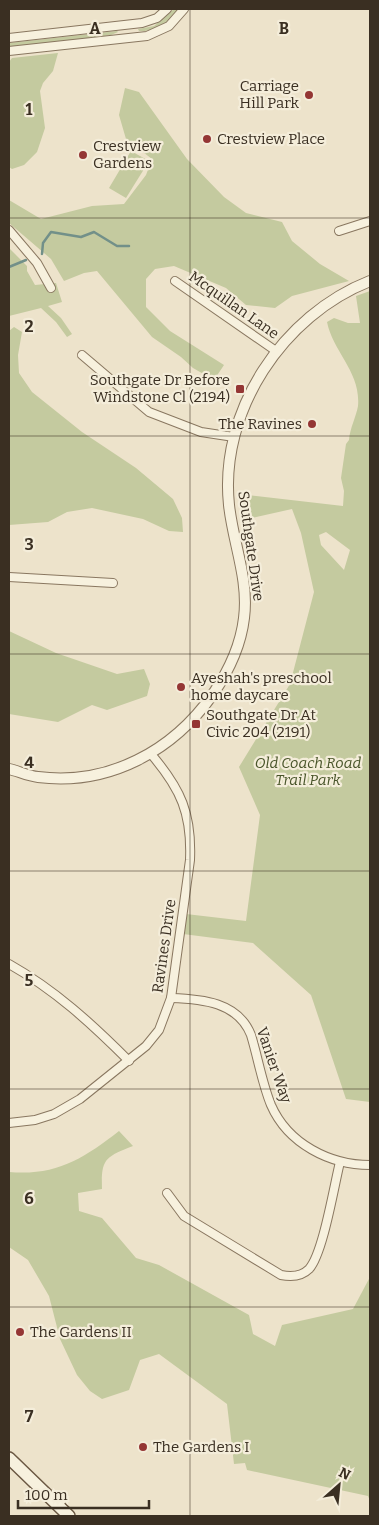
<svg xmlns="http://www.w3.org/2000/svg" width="379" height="1525" font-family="Bitter,serif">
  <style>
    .green { fill: #c4ca9f; fill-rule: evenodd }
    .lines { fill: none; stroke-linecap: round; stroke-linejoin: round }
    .stream { stroke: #729089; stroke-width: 2.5 }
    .minor-casing { stroke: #897760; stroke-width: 10 }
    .tertiary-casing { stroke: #897760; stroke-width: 12 }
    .secondary-casing { stroke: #6b5843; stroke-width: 14 }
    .minor { stroke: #f7f1de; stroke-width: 8 }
    .tertiary { stroke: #f7f1de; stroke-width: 10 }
    .secondary { stroke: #f7f1de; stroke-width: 11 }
    .grid { fill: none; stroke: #3a2f22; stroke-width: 1; stroke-opacity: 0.55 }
    .poi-dot { fill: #943634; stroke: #f4edda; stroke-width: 2 }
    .labels { text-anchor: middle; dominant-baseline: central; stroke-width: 4.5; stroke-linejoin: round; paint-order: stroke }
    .poi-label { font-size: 15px; fill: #3a2f22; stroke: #f4edda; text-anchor: start }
    .street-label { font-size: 15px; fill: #3a2f22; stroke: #f4edda }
    .park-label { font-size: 15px; font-style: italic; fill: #49552a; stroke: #f4edda }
    .grid-label { font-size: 16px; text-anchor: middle; font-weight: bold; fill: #3a2f22; stroke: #f4edda; stroke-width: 4.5; stroke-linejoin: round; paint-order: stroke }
  </style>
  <rect width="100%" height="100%" fill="#ede3cb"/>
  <g class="green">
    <path d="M174,9H181C168,21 158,32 139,31L138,29L154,26Z"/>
    <polygon points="117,31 118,32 111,35 9,48 9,43"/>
    <polygon points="58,53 53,71 43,83 40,91 45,128 37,152 24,165 12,169 9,167 9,62 12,58"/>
    <polygon points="125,88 139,92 187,159 224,197 246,213 282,222 292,241 320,264 349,281 292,296 275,308 246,305 226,288 174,266 155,269 146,279 146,307 170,331 224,365 214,380 193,368 181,357 152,337 97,271 84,273 64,281 51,259 9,223 9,200 41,219 92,206 124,204 146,175 152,159 126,139 119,115"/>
    <polygon points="131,151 149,161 126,198 109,188"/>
    <polygon points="9,248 27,266 27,271 35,285 56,283 62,302 48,306 61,318 72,334 67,337 56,322 41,308 9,316"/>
    <path d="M370,291V1102L346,1099L311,995L253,943L183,934L186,914L246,921L260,815L239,767L290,684L314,592L301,533L292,509L243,520L239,494L343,506L344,491L341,478L346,444L349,440C350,428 356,417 358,406C361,372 333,352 327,322L334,318L348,323H360L356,296ZM326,532L350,550L344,570L321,545L319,535Z"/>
    <polygon points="14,327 22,332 18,355 19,373 32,392 82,432 136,468 173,499 182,518 183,532 169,531 143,519 92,508 67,512 48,522 9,525 9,331"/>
    <polygon points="9,631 56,653 117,674 144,669 150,684 147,696 107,710 92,705 58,722 9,714"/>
    <path d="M119,1131L133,1146C105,1157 101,1159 102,1189L78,1193L79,1211L102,1218L136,1258L159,1265L249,1315L253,1334L275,1346L282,1325L353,1309L370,1277V1501L368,1496L247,1470L245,1463L234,1464L227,1404L159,1354L140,1360L129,1390L102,1399L90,1391L77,1375L60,1339L49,1296L28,1260L9,1247V1172C56,1176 83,1159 119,1131Z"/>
  </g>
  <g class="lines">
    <g class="stream">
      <polyline points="42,254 43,243 51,232 81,237 94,232 117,246 129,246"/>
      <polyline points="9,267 26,260"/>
    </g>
    <defs>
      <g id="minor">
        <polyline points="9,38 142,23 157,18 167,9"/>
        <polyline points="9,51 147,36 169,26 184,9"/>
        <polyline points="9,230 37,263 51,288"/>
        <polyline points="339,231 370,221"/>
        <polyline points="175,281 276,351"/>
        <polyline points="82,355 149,412 201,432 234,437"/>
        <polyline points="9,577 113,583"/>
        <path d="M9,964C55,990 91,1023 129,1061"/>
        <path d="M171,998C202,999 238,1002 251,1035C258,1058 262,1083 271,1105C288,1144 330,1165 370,1165"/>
        <path d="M9,1123L35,1120L54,1114L80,1099L146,1046L159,1030L171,998L190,860C192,814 181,789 151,754"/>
        <path d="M167,1193L184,1216L281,1275C291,1277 301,1277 309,1269C323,1254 334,1186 340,1162"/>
      </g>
      <path id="tertiary" d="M9,769C18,771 28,776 38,777C109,786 173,751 213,694C228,672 241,644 244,618C249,579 233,543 229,505C219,411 283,315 370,281"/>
      <polyline id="secondary" points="9,1458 69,1516"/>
    </defs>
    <use href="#minor" class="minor-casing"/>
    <use href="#tertiary" class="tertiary-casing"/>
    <use href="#secondary" class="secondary-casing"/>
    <use href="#minor" class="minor"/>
    <use href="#tertiary" class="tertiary"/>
    <use href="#secondary" class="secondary"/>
  </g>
  <path class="grid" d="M190,9V1516M9,218H370M9,436H370M9,654H370M9,871H370M9,1089H370M9,1307H370"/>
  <g class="poi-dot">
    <circle cx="309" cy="95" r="5"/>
    <circle cx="207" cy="139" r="5"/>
    <circle cx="83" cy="155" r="5"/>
    <rect x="235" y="384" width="10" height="10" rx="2.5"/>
    <circle cx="312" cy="424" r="5"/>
    <circle cx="181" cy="687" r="5"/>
    <rect x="191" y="719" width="10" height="10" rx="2.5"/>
    <circle cx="20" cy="1332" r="5"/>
    <circle cx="143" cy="1447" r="5"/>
  </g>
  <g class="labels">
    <g class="poi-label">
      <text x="299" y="86" text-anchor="end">Carriage<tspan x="299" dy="17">Hill Park</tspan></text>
      <text x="217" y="139">Crestview Place</text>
      <text x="93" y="146">Crestview<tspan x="93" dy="17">Gardens</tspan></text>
      <text x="230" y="380" text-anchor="end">Southgate Dr Before<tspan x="230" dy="17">Windstone Cl (2194)</tspan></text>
      <text x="302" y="424" text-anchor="end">The Ravines</text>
      <text x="191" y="678">Ayeshah's preschool<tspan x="191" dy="17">home daycare</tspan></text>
      <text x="206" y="715">Southgate Dr At<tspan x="206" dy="17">Civic 204 (2191)</tspan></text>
      <text x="30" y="1332">The Gardens II</text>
      <text x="153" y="1447">The Gardens I</text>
    </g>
    <g class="street-label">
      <text transform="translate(234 305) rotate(35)">Mcquillan Lane</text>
      <text transform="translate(251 546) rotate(82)">Southgate Drive</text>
      <text transform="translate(164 946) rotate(-82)">Ravines Drive</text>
      <text transform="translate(274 1065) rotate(71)">Vanier Way</text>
    </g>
    <g class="park-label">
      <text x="308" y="763">Old Coach Road<tspan x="308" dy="17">Trail Park</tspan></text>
    </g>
  </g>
  <g class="grid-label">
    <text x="95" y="34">A</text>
    <text x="284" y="34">B</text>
    <text x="29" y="115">1</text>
    <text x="29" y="332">2</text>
    <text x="29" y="550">3</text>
    <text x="29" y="768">4</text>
    <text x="29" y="986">5</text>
    <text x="29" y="1204">6</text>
    <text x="29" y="1422">7</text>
  </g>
  <rect width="379" height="1525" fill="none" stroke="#3a2f22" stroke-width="20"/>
  <g transform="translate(339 1485) rotate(27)" stroke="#f4edda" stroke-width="4" paint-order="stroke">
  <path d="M0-4L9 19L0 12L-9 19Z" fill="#3a2f22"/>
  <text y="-8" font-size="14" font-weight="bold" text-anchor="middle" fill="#3a2f22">N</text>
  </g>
  <path d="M18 1500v8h131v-8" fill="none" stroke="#3a2f22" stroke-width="2.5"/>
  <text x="25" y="1500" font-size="15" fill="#3a2f22" stroke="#f4edda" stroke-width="4" paint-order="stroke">100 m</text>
</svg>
